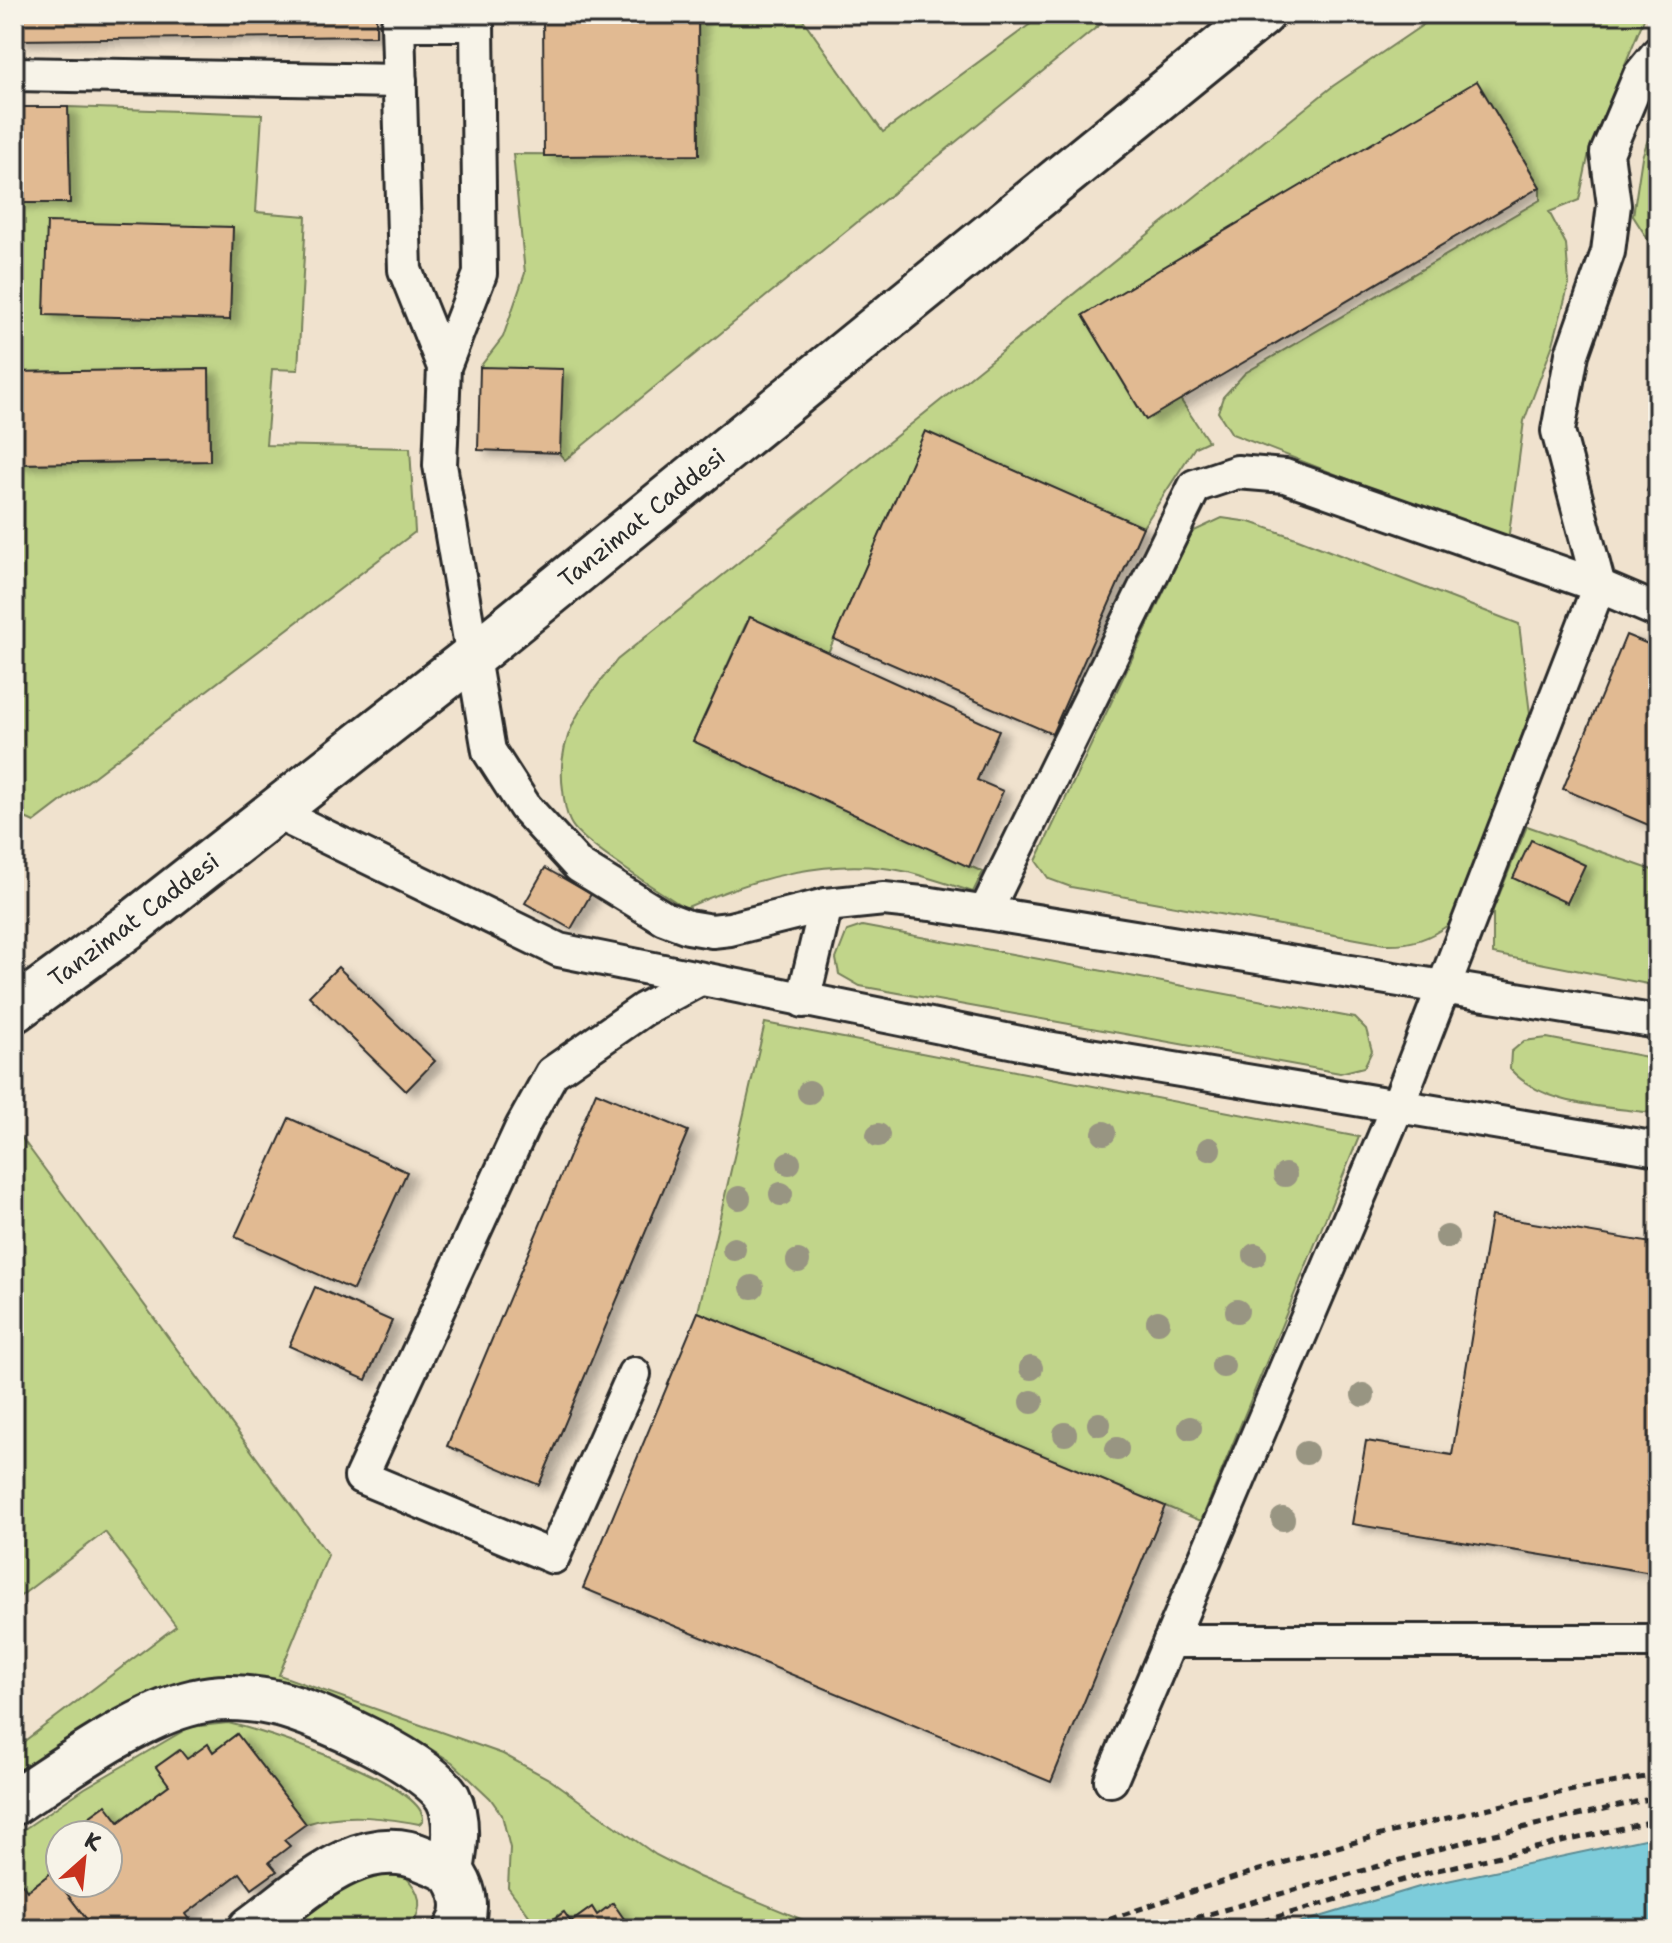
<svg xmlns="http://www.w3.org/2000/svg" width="1672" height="1943" font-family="'Shantell Sans',sans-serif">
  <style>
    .green { fill: #c1d58a; stroke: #76805a; stroke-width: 2 }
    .water { fill: #7dccda; stroke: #5c8c94; stroke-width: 2 }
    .building { fill: #e1ba92; stroke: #2b2b2b; stroke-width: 2; filter: url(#shadow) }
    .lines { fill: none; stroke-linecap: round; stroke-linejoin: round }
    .service-casing { stroke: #2b2b2b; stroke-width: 38 }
    .minor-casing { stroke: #2b2b2b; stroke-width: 50 }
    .secondary-casing { stroke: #2b2b2b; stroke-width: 50 }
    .path { stroke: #2b2b2b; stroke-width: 5; stroke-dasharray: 8 6; stroke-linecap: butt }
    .service { stroke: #f7f3e8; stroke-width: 32 }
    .minor { stroke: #f7f3e8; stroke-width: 44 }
    .secondary { stroke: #f7f3e8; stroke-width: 44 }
    .tree { fill: #989582 }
    .labels { text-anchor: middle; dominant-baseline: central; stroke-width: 8; stroke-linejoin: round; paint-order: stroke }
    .street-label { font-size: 24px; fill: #2b2b2b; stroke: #f7f3e8 }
  </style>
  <defs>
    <filter id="shadow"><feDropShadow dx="9" dy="5" stdDeviation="4" flood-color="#0004"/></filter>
  </defs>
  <rect width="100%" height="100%" fill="#f0e2ce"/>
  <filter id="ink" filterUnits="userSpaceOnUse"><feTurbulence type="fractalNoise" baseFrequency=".0125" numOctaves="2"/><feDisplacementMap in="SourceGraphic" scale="16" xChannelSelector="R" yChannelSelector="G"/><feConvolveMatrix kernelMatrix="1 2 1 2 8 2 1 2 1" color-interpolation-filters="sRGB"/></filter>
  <g filter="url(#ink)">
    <g class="green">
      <polygon points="698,14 799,14 883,132 1044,14 1113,14 565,460 480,367 503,337 525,273 513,154 699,155"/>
      <path d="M1439,14H1646L1590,148L1579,200L1549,212L1566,244L1569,284L1553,344L1524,421L1508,541L1232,434L1218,412L1223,397L1245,373L1540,200V187L1477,82L1083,315L1145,419L1180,399L1208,441L1195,447L1143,527L925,432L828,653L749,617L693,741L983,872L973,892C952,885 930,878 908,872C832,855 754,878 685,908C661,892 584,845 572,825C566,816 564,800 563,790C555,735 585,701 617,660L1333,86Z"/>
      <polygon points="68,107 262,114 256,212 306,216 298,370 272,369 266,445 410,448 415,532 34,822 14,813 14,464 210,461 209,369 14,372 14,203 70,202"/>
      <polygon points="1658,110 1658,255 1633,216 1642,157"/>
      <path d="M1222,518L1250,522L1293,537L1519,624L1530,714L1451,923C1429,939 1412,945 1384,944L1071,887L1049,879L1036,861L1192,532Z"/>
      <polygon points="1527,826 1658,872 1658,986 1493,954 1493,910"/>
      <polygon points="862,926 1355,1018 1366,1029 1372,1051 1364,1067 1340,1073 860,986 839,974 836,959 847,931"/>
      <polygon points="765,1023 1359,1137 1201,1521 698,1312"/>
      <path d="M1547,1038L1658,1059V1114C1609,1106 1545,1108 1510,1069L1511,1052L1524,1041Z"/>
      <polygon points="21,1137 328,1555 279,1675 503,1754 549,1779 656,1855 699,1877 825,1929 631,1929 613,1904 597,1915 591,1908 571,1922 563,1912 539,1929 508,1887 510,1848 502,1815 490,1798 452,1762 418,1741 274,1686 212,1675 162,1693 117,1715 56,1747 14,1775 14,1749 176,1626 105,1532 14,1601 14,1141"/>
      <path d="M228,1723C261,1730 428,1784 423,1821L419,1824C380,1817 344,1812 306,1824L237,1734L213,1752L208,1745L187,1759L179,1750L156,1767L169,1785L119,1822L105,1805L83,1821L89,1832L60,1835V1866L27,1891L21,1884L14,1889V1836L85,1788L190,1727Z"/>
      <path d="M361,1874H403C422,1893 424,1905 411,1929H286Z"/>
    </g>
    <polygon class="water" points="1658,1836 1658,1929 1280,1929 1419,1887"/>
    <g class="building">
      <polygon points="14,14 376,14 376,36 14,40"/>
      <polygon points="543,14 698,14 699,155 544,156"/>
      <polygon points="1477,81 1540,187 1146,420 1083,315"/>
      <polygon points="14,107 68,107 70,203 14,203"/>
      <polygon points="47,222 233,227 230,320 44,315"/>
      <polygon points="480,367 563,369 560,453 478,450"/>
      <polygon points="209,369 210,461 14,464 14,372"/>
      <polygon points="925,431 1143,527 1052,734 834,639"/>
      <polygon points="1658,464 1658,496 1647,491"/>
      <polygon points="750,617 999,730 977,780 1003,791 969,867 693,741"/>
      <polygon points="1626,635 1658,648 1658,829 1563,789"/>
      <polygon points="1531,840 1585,865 1567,903 1513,878"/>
      <polygon points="545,868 591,894 571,929 525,903"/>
      <polygon points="338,967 435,1061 406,1091 309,996"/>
      <polygon points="596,1092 688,1131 539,1485 447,1446"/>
      <polygon points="289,1118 407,1172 353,1290 235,1237"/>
      <polygon points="1491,1216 1658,1244 1658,1574 1352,1524 1366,1441 1452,1455"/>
      <polygon points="315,1287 392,1321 366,1380 289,1346"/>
      <polygon points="698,1312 1165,1506 1051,1782 583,1588"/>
      <polygon points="237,1734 306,1824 284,1840 290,1846 269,1862 277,1871 252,1889 240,1873 186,1914 197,1929 94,1929 51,1873 60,1866 60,1883 108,1883 108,1835 85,1835 89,1832 82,1822 106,1805 119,1822 169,1785 156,1767 180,1750 187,1759 208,1744 213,1752"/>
      <polygon points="51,1873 94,1929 14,1929 14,1889 21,1883 27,1891"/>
      <polygon points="613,1903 631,1929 541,1929 564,1912 571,1922 592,1907 597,1915"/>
    </g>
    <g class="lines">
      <defs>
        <g id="service">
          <polyline points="14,74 400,81"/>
          <polyline points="444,367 405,270 398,24 477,24 480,274 444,367 440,465 489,751 525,807 579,866 664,918 688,927 712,931 730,929 826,905 884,899 931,904 1658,1022"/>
          <polyline points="275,812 559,950 1035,1046 1658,1149"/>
          <polyline points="986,911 1195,486 1237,472 1285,476 1599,586 1658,611"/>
          <polyline points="803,1001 826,905"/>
          <polyline points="634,1374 553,1557 361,1477 522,1127 552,1073 644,1009 698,980"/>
          <polyline points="1170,1641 1658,1641"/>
          <polyline points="1111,1780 1397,1107 1599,586 1558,431 1572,354 1608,252 1614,205 1607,153 1640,75 1658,53"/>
        </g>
        <g id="minor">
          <path d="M14,1802C63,1770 138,1715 195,1702C222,1695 252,1698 279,1704C319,1714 428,1763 448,1798C459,1819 455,1849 451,1870"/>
          <path d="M251,1929C300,1894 360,1830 424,1859C436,1864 448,1867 455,1877C465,1893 468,1913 457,1929"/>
        </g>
        <polyline id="secondary" points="14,1010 128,927 473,656 1262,14"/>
      </defs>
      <use href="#service" class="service-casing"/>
      <use href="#minor" class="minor-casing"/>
      <use href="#secondary" class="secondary-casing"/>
      <g class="path">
        <path d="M1083,1929C1266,1863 1465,1806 1658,1775"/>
        <polyline points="1156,1929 1482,1837 1658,1797"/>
        <polyline points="1236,1929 1434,1871 1658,1820"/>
      </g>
      <use href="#service" class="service"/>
      <use href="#minor" class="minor"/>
      <use href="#secondary" class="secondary"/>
    </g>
    <g class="tree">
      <circle cx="809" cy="1092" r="12"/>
      <circle cx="1104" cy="1133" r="12"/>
      <circle cx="878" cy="1135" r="12"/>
      <circle cx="1209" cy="1149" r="12"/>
      <circle cx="789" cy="1163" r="12"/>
      <circle cx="1285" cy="1175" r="12"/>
      <circle cx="781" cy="1194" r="12"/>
      <circle cx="739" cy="1198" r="12"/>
      <circle cx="1447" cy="1237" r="12"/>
      <circle cx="734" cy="1249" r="12"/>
      <circle cx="1255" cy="1255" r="12"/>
      <circle cx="798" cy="1261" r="12"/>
      <circle cx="752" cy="1287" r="12"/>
      <circle cx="1237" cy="1311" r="12"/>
      <circle cx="1158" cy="1322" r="12"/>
      <circle cx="1223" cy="1366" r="12"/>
      <circle cx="1031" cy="1368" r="12"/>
      <circle cx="1363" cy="1395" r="12"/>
      <circle cx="1032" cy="1402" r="12"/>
      <circle cx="1099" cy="1424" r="12"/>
      <circle cx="1190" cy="1428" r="12"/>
      <circle cx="1065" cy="1434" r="12"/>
      <circle cx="1117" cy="1449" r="12"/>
      <circle cx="1306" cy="1453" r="12"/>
      <circle cx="1283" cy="1519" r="12"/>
    </g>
  </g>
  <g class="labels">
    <g class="street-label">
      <text transform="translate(642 518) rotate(-39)">Tanzimat Caddesi</text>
      <text transform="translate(134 920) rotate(-37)">Tanzimat Caddesi</text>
    </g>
  </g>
  <rect width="1672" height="1943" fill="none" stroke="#f7f3e8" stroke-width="48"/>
  <rect x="24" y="24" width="1624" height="1895" fill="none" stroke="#2b2b2b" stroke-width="3" filter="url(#ink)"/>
  <g transform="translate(84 1859) rotate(27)"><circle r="38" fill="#f7f3e8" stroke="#a5a39c" stroke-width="2"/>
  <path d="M0-6L14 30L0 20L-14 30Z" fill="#c8321e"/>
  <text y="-12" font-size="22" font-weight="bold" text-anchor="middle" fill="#2b2b2b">K</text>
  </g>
</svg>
